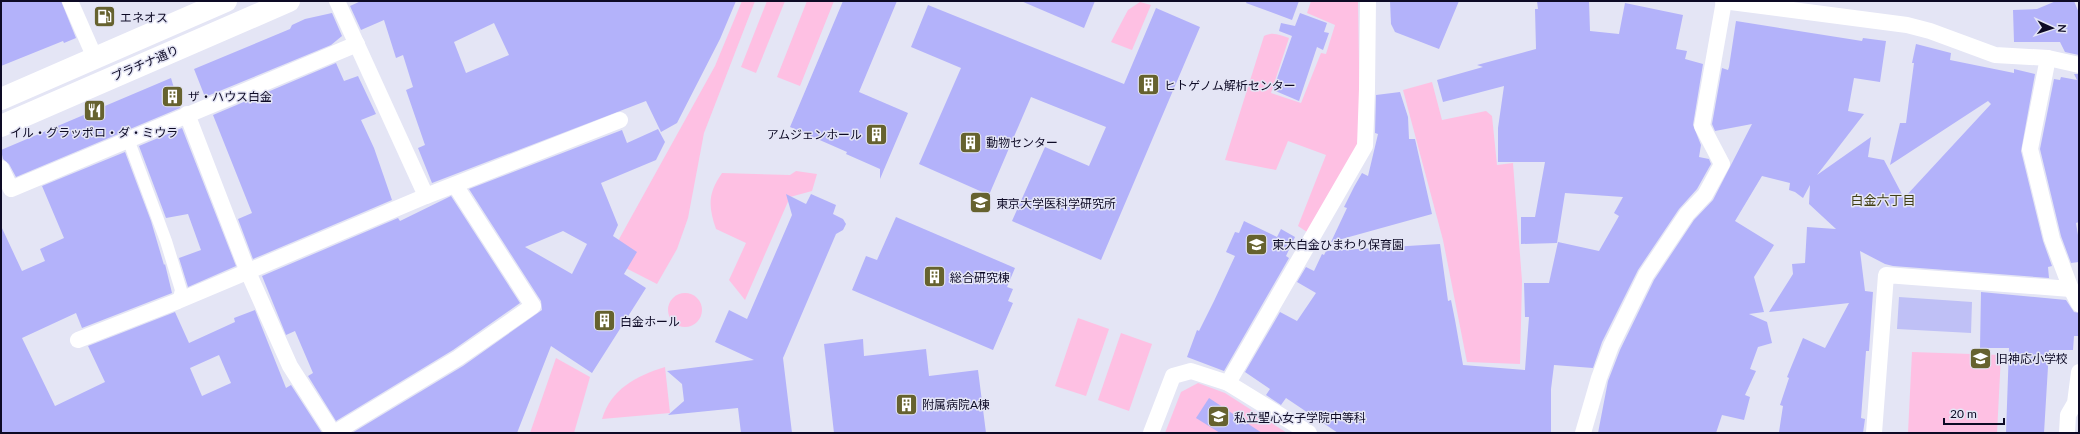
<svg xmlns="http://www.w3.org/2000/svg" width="2080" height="434" font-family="Lato,'Noto Sans JP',sans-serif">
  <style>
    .green { fill: #fec0e3 }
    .water { fill: #bfc0f6 }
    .building { fill: #b3b2fa; fill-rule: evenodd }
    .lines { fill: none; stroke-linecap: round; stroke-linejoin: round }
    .pedestrian { stroke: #fff; stroke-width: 12 }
    .minor { stroke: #fff; stroke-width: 16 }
    .secondary { stroke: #fff; stroke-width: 22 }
    .labels { text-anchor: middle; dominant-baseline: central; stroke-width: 3; stroke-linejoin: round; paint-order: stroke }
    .poi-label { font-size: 12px; fill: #0d0a25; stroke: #e4e5f5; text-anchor: start }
    .street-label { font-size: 12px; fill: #0d0a25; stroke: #e4e5f5 }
    .neighbourhood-label { font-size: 13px; fill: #413e14; stroke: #e4e5f5 }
  </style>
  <rect width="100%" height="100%" fill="#e4e5f5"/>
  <g class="green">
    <polygon points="742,1 755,1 704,133 688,218 677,249 657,284 608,259 715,66"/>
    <polygon points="767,1 785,1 756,73 741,67"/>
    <polygon points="807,1 834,1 800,86 777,77"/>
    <path d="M1311,1H1358L1360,125L1356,151L1307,232L1298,226L1326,155L1288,141L1276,170L1225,160L1264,36C1273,31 1280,35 1289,38L1271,93L1301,103L1321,53L1326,54L1335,25L1307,13Z"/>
    <polygon points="1140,2 1151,5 1132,50 1111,42 1128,10"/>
    <polygon points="1432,82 1442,120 1486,111 1492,116 1497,165 1513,163 1522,281 1520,364 1467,362 1443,240 1403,90"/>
    <path d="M796,171L817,174L812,191L790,197L745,300L729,280L746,243L716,229C708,206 708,193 722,173L790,175Z"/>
    <circle cx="685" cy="310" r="17"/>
    <polygon points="1078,318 1109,329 1086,396 1055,386"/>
    <polygon points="1121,333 1152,344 1129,411 1098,400"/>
    <polygon points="1912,352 2001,355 1997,433 1908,433"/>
    <polygon points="556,358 590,377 574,433 530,433"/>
    <path d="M665,367L670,413L602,419C611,389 636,376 665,367Z"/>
    <polygon points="1198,383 1225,393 1287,433 1165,433 1181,392"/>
  </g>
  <polygon class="water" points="1899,297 1972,302 1971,333 1897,329"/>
  <g class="building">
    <polygon points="1,1 61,1 76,38 64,43 63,41 1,66"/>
    <path d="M361,1H736L720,39L677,123L661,132L646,101L432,183L418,148L425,145L406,90L413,87L403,55L396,58L384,20L361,30L350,6ZM494,23L509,55L466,73L454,42Z"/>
    <polygon points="843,1 897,1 859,92 908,113 880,179 880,169 846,154 847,152 790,127"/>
    <polygon points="1021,1 1095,1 1084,28"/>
    <polygon points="1247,1 1299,1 1292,20 1246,3"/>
    <polygon points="1390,1 1459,1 1439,49 1395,32 1391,24"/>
    <polygon points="1537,1 1589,1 1590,31 1619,34 1625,3 1683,15 1676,49 1687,51 1685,59 1703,64 1693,125 1701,145 1699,157 1709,159 1711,164 1697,189 1679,209 1638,270 1602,342 1593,368 1554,365 1551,389 1551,433 1338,433 1286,398 1281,405 1266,395 1270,389 1245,372 1280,312 1297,321 1316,293 1297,282 1306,267 1314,271 1322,254 1324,255 1326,251 1440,244 1448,301 1451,300 1455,320 1463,365 1525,370 1529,317 1525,317 1524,283 1549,283 1558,242 1599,251 1619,216 1614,213 1623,197 1565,193 1557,243 1521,244 1521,217 1535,217 1545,162 1498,162 1498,128 1504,86 1443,102 1437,80 1483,67 1477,65 1536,49 1535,9 1538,9"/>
    <polygon points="2056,1 2074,1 2079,13 2079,55 2065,52 2060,42 2014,42 2013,10 2037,9"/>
    <polygon points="928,5 1124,84 1156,8 1200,27 1101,260 1012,221 1045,147 1089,166 1106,127 1031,97 989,195 919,164 961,68 911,47"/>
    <polygon points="332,13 342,36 331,45 205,97 194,69 290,29 292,25 305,19"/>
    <polygon points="1300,13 1327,23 1324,32 1329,33 1323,50 1317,47 1299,101 1273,90 1292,36 1279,31 1281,23 1295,26"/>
    <polygon points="1736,21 1862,41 1863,38 1886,41 1880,82 1854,78 1848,111 1864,114 1817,175 1871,137 1868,157 1884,160 1904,198 1991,104 1988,101 1890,165 1900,123 1906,123 1914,63 1912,63 1916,44 1951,53 1950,60 2014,73 2014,69 2035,74 2021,151 2043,241 2052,266 2048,267 2049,278 1893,266 1885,264 1860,251 1865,291 1873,292 1869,351 1866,351 1861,418 1865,419 1863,433 1779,432 1783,406 1780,405 1789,378 1787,377 1803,338 1825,348 1849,303 1769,312 1793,274 1792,264 1805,263 1807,227 1836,229 1809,204 1810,185 1803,198 1795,192 1789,190 1790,183 1762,176 1735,221 1774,245 1754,277 1764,312 1749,314 1767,322 1772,343 1758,347 1750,369 1756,371 1745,395 1750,397 1744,420 1722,415 1716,433 1598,433 1608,381 1620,350 1654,280 1694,220 1713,200 1752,124 1715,131 1712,124 1722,68 1728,70 1729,67"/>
    <polygon points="336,63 344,81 358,76 376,114 361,120 374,148 392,200 253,259 238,219 252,213 213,115"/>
    <polygon points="2074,74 2079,74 2079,222 2076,223 2079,241 2079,262 2071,263 2061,236 2040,149 2054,79 2060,80 2061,77 2077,80"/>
    <polygon points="171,78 180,108 16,177 9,164 3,159 1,150"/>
    <polygon points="1400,92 1408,117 1409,139 1415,139 1432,214 1331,242 1347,208 1344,207 1354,187 1362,173 1368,176 1378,134 1375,133 1376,95"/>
    <polygon points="182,128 236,266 188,287 179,258 201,250 188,214 166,218 139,146"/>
    <path d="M658,129L665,142L656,160L601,183L618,225L613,236L637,252L624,274L646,288L592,373L551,346L517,433H352L463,366L542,310L541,301L469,189L622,130L627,143ZM563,231L587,244L572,274L525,247Z"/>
    <path d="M125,152L151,221L164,265L165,264L172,293L82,328L76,313L22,338L55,406L105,382L88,346L175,312L189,343L235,322L234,318L255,310L286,388L291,385L322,433H1V226L22,271L45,261L40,249L64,238L42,186ZM219,355L231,383L202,396L190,368Z"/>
    <polygon points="786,194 806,204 811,194 836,205 833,214 843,219 846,224 843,230 836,234 783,358 792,433 741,433 738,408 668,415 684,401 682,384 667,371 754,360 715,342 729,310 747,319 792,215"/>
    <polygon points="451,196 520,303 453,350 336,421 308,376 313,373 295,331 286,335 262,276 398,218 400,221"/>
    <polygon points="896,217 1015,268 1007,287 1013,289 1008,301 1013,303 993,350 852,290 866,256 877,260"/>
    <polygon points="1244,221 1277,237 1281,229 1295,237 1286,256 1289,258 1224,371 1187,357 1197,330 1199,331 1214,301 1235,256 1226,252 1235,232 1239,233"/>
    <polygon points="1981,292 2066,300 2074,312 2079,313 2079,336 2074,336 2073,350 2049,350 2044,433 2006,433 2009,348 1980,348"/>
    <polygon points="863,339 864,356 926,349 929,376 978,370 986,433 834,433 824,344"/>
    <polygon points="1209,398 1262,433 1220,433 1196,418"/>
  </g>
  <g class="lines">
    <polyline class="pedestrian" points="128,139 166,241 181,290 178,301"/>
    <g class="minor">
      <polyline points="70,1 95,58"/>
      <polyline points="337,1 426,196"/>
      <polyline points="1723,1 1907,25 1930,31 1995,55 2048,58 2079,65"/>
      <polyline points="2048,58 2030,149 2052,239 2071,289 2079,304"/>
      <polyline points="187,114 248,272 290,366 333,433"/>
      <polyline points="1,168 11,189 357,44"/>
      <polyline points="78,340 178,301 426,196 620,120"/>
      <polyline points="1228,383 1309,433"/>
      <polyline points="334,433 458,358 533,306 455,185"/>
      <polyline points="1151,433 1173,376 1191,371 1228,383 1365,146 1367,89 1368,1"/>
      <polyline points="1583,433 1599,378 1611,346 1646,275 1687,214 1705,195 1722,164 1702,126 1724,1"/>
      <polyline points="1874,433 1886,275 2071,289"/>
      <polyline points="2067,433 2068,415 2075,403 2079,372"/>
    </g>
    <g class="secondary">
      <polyline points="1,99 226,1"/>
      <polyline points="1,126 289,1"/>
    </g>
  </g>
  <defs>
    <symbol id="fuel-square" viewBox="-11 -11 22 22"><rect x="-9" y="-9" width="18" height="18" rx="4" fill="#66622f" stroke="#e4e5f5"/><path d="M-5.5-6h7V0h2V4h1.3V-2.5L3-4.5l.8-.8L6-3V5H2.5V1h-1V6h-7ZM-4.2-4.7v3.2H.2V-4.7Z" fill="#fff"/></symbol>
    <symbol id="building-square" viewBox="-11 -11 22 22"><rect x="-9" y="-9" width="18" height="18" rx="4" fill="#66622f" stroke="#e4e5f5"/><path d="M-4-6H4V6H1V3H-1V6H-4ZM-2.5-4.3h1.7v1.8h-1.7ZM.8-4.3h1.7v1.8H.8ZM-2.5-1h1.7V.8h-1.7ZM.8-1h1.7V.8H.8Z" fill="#fff"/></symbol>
    <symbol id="restaurant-square" viewBox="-11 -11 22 22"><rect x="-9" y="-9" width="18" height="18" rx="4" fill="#66622f" stroke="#e4e5f5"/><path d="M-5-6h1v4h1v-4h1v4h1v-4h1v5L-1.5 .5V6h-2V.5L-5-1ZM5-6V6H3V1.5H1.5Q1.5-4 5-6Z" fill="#fff"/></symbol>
    <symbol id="university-square" viewBox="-11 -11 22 22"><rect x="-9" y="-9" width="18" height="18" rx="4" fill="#66622f" stroke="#e4e5f5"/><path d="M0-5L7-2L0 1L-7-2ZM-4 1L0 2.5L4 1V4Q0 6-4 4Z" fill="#fff"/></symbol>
    <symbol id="school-square" viewBox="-11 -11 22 22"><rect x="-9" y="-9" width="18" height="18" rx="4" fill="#66622f" stroke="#e4e5f5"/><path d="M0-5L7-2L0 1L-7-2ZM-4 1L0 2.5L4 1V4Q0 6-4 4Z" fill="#fff"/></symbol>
  </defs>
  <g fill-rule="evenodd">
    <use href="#fuel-square" x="92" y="4" width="25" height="25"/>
    <use href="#building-square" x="1136" y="72" width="25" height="25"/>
    <use href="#building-square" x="160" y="84" width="25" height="25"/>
    <use href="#restaurant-square" x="82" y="98" width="25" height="25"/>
    <use href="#building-square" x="864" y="122" width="25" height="25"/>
    <use href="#building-square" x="958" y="130" width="25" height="25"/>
    <use href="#university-square" x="968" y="190" width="25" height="25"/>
    <use href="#school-square" x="1244" y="232" width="25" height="25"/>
    <use href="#building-square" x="922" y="264" width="25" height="25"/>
    <use href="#building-square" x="592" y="308" width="25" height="25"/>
    <use href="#school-square" x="1968" y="346" width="25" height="25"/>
    <use href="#building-square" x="894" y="392" width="25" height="25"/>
    <use href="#school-square" x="1206" y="404" width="25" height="25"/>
  </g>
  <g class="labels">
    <g class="poi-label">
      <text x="120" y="17">エネオス</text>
      <text x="1164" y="85">ヒトゲノム解析センター</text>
      <text x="188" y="96">ザ・ハウス白金</text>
      <text x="94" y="132" text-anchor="middle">イル・グラッポロ・ダ・ミウラ</text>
      <text x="862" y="134" text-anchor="end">アムジェンホール</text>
      <text x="986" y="142">動物センター</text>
      <text x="996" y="203">東京大学医科学研究所</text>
      <text x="1272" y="244">東大白金ひまわり保育園</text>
      <text x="950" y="277">総合研究棟</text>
      <text x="620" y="321">白金ホール</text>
      <text x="1996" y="358">旧神応小学校</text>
      <text x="922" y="404">附属病院A棟</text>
      <text x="1234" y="417">私立聖心女子学院中等科</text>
    </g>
    <g class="street-label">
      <text transform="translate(145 63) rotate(-23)">プラチナ通り</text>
    </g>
    <g class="neighbourhood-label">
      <text x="1883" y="200">白金六丁目</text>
    </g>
  </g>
  <rect width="2080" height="434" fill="none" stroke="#0d0a25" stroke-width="4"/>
  <g transform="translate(2052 28) rotate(93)" stroke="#e4e5f5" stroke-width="3" paint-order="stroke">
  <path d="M0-3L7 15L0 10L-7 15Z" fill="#0d0a25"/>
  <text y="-6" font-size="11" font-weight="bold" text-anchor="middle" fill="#0d0a25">N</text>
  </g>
  <path d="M1944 418v6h60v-6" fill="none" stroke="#0d0a25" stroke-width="2"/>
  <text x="1950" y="418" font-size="12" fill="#0d0a25" stroke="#e4e5f5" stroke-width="3" paint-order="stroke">20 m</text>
</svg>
